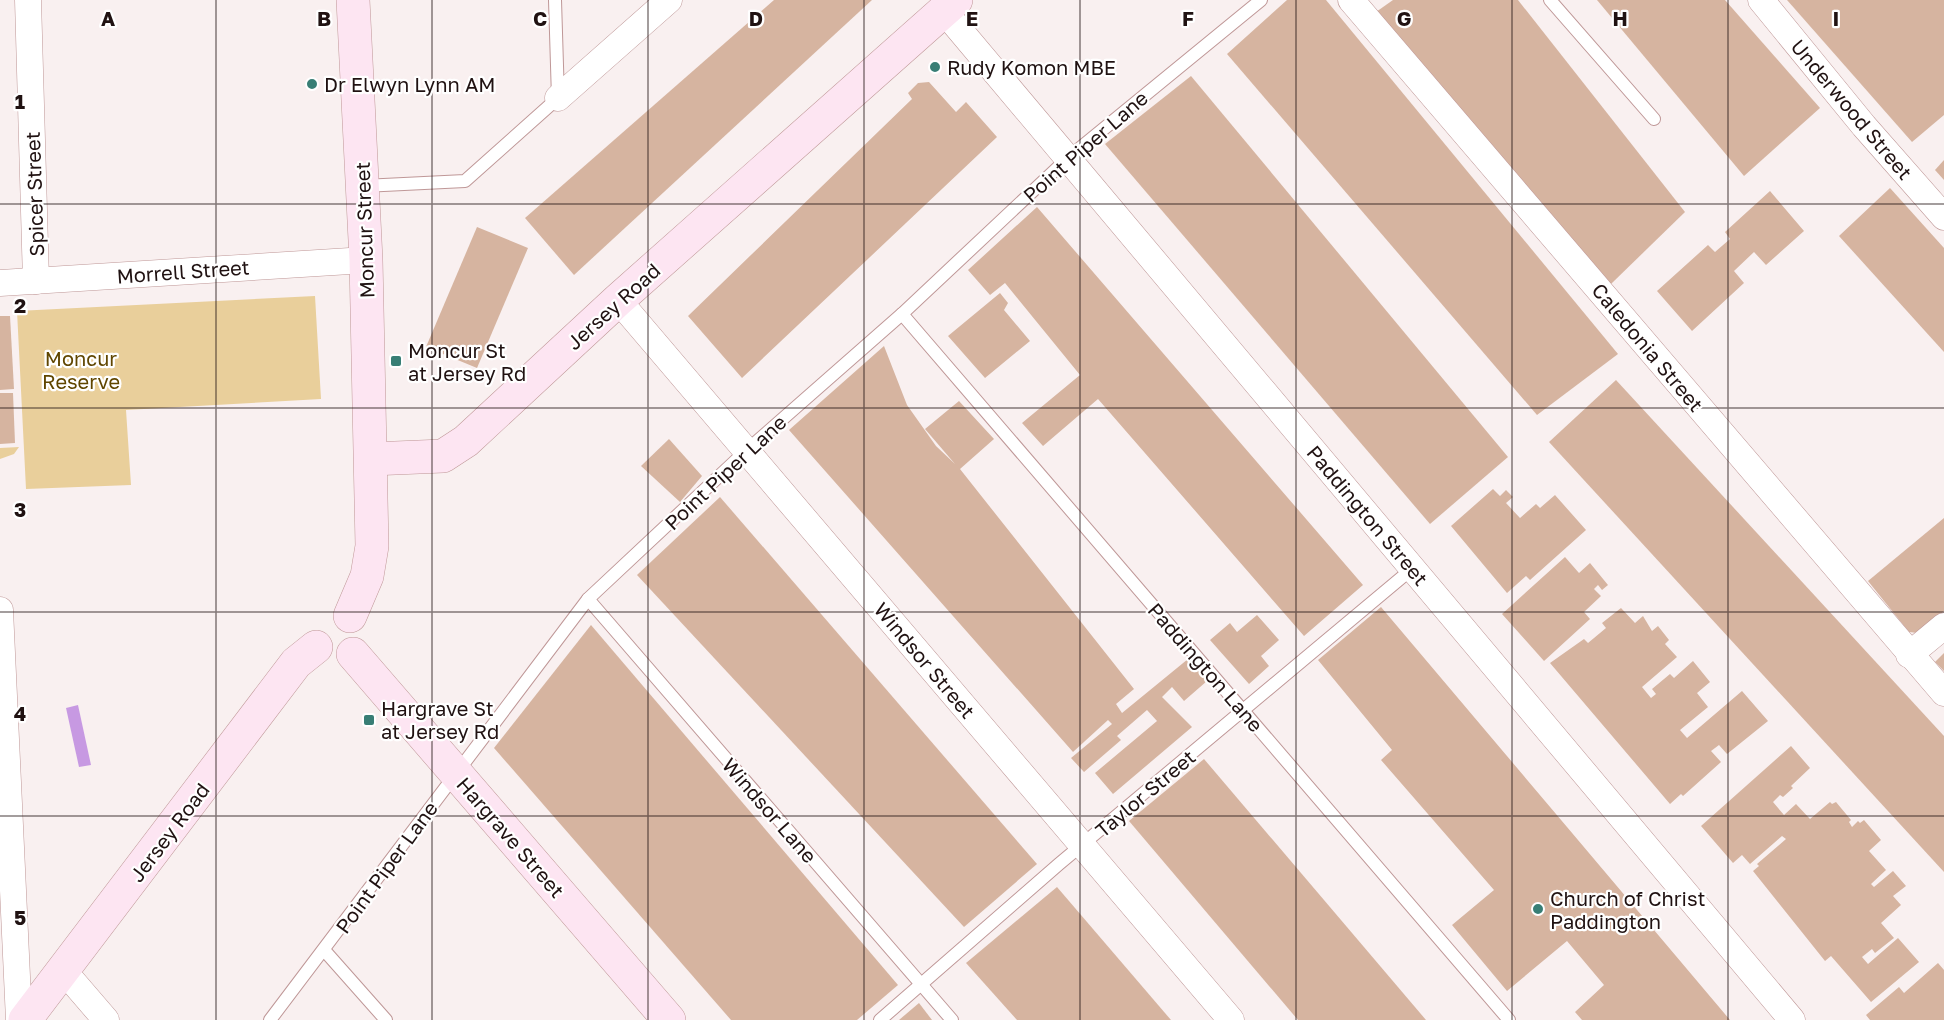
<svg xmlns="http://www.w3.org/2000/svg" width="1944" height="1020" font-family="'Golos Text',sans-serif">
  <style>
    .green { fill: #e9cf9b }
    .water { fill: #c799e2 }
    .building { fill: #d6b4a0 }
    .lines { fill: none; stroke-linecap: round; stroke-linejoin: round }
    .lane-casing { stroke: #bf9797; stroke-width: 14 }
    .street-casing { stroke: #bf9797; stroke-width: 27 }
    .secondary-casing { stroke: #bf9797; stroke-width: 34 }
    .lane { stroke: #fff; stroke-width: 12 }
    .street { stroke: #fff; stroke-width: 26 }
    .secondary { stroke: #fde5f2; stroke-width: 33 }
    .grid { fill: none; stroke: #201212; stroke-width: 1.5; stroke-opacity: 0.55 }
    .poi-dot { fill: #387e75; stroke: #fff; stroke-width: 2 }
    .labels { text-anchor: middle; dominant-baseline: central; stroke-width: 4.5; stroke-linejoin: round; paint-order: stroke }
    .poi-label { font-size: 20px; fill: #201212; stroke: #fff; text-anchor: start }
    .street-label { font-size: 20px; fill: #201212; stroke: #fff }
    .park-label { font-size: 20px; fill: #604600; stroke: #fff }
    .grid-label { font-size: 20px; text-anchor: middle; font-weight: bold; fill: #201212; stroke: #fff; stroke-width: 4.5; stroke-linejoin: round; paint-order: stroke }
  </style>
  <rect width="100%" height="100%" fill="#f9f0f0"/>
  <g class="green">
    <polygon points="315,296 321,399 126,410 131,485 26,489 17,311"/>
    <polygon points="19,447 14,454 0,459 0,448"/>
  </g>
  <polygon class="water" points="78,705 91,765 79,767 66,708"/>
  <g class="building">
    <polygon points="774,0 872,0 574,275 525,218"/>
    <polygon points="1287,0 1326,0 1618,354 1537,415 1227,54"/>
    <polygon points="1393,0 1518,0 1685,212 1611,284 1376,12"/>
    <polygon points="1597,0 1725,0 1820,108 1744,176"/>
    <polygon points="1787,0 1944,0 1944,115 1912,142"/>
    <polygon points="1191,76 1508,457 1430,524 1105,144"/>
    <polygon points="929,82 956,112 966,102 997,137 742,378 688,316 912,99 908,93 918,83"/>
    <polygon points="1944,160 1944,180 1935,170"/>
    <polygon points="1890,188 1944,248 1944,352 1839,236"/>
    <polygon points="1770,191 1804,231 1766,265 1754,252 1734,271 1744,283 1692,331 1657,291 1708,245 1715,252 1730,239 1725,232"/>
    <polygon points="1037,207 1363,585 1304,636 1098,399 1043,446 1022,423 1080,375 1005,283 990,295 968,270"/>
    <polygon points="477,227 528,248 477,368 426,347"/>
    <polygon points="1000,293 1008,303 1004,310 1030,341 985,378 948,336"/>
    <polygon points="0,316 10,316 14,389 0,390"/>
    <polygon points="884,346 907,405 936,446 955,464 925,429 959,401 994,439 960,469 1134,689 1116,704 1122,713 1188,659 1207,681 1184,701 1172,687 1162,697 1192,727 1113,794 1095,773 1157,721 1147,710 1117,736 1121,740 1084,772 1071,758 1112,724 1108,720 1073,752 789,430"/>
    <polygon points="1616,380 1944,736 1944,872 1549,442"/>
    <polygon points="0,393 13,393 15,443 0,444"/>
    <polygon points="669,439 702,476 680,502 641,466"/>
    <polygon points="1493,489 1500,496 1506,490 1513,497 1506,503 1520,518 1536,504 1540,508 1555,495 1586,530 1530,580 1526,576 1507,593 1451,526"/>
    <polygon points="720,497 1037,864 964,927 637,575"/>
    <polygon points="1944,518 1944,611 1918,633 1909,632 1868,581"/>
    <polygon points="1565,557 1579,573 1590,563 1608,585 1602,590 1598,585 1594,589 1601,596 1584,612 1590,619 1544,661 1502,614"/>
    <polygon points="1381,607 1567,827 1730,1020 1582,1020 1575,1012 1604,985 1567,941 1507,991 1452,925 1494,890 1381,760 1392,750 1318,660"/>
    <polygon points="1621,608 1635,623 1643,616 1652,631 1658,626 1669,640 1665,644 1677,657 1642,687 1651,698 1656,694 1652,689 1670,674 1674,678 1693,661 1710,682 1697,693 1708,707 1680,730 1687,738 1742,691 1768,721 1727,754 1719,745 1711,751 1721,762 1683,796 1681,794 1670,804 1550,663 1584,639 1588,643 1606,628 1602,623"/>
    <polygon points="1257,615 1279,640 1261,656 1269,666 1249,684 1210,640 1230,623 1237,632"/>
    <polygon points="591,625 898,985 857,1020 731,1020 494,748"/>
    <polygon points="1944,653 1944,671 1935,662"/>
    <polygon points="1791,746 1810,768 1791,786 1793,788 1783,797 1780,795 1773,802 1784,815 1796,804 1810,819 1830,802 1832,804 1836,802 1851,820 1849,822 1852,827 1858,821 1860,823 1864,820 1881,840 1869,851 1886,870 1871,884 1874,887 1893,871 1906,886 1893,896 1901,905 1881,923 1894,938 1875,953 1872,949 1862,957 1868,964 1898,938 1919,962 1871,1002 1831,956 1825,961 1753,871 1759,866 1757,864 1786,839 1782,836 1750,864 1742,855 1733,863 1701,826"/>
    <polygon points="1204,759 1426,1020 1298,1020 1129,821"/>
    <polygon points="1057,887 1171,1020 1017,1020 966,963"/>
    <polygon points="1938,963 1944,970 1944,1020 1870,1020 1866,1015 1899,987 1904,993"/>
    <polygon points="919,1003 932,1020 899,1020"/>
  </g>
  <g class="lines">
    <defs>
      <g id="lane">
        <polyline points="1550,0 1654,119"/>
        <polyline points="363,186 465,181 558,98 555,0"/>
        <polyline points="902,314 1509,1020"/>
        <polyline points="588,599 952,1020"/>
        <polyline points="324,950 386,1020"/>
        <polyline points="270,1020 588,599 746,451 902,314 1068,158 1261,0"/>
        <polyline points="880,1020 1059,864 1413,568"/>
      </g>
      <g id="street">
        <polyline points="28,0 36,281"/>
        <polyline points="1351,0 1944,693"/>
        <polyline points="1761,0 1864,126 1944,217"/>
        <polyline points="943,10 1792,1020"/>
        <polyline points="558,98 669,0"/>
        <polyline points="0,283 366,260"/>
        <polyline points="618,300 1231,1020"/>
        <polyline points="0,610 19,1020"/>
        <polyline points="1909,655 1944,626"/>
        <polyline points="63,970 106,1020"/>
      </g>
      <g id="secondary">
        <polyline points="371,459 443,456 466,441 618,300 956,0"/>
        <polyline points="350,616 367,576 372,546 366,260 353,0"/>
        <polyline points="353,654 669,1020"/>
        <polyline points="25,1020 296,663 316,647"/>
      </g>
    </defs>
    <use href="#lane" class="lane-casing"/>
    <use href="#street" class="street-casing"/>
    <use href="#secondary" class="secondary-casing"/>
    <use href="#lane" class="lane"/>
    <use href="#street" class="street"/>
    <use href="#secondary" class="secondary"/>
  </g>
  <path class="grid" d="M216,0V1020M432,0V1020M648,0V1020M864,0V1020M1080,0V1020M1296,0V1020M1512,0V1020M1728,0V1020M0,204H1944M0,408H1944M0,612H1944M0,816H1944"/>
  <g class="poi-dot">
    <circle cx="935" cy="67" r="6"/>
    <circle cx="312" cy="84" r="6"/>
    <rect x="390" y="355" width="12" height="12" rx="3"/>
    <rect x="363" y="714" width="12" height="12" rx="3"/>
    <circle cx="1538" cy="909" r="6"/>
  </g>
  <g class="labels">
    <g class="poi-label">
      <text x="947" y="67">Rudy Komon MBE</text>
      <text x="324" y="84">Dr Elwyn Lynn AM</text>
      <text x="408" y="350">Moncur St<tspan x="408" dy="23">at Jersey Rd</tspan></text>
      <text x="381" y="708">Hargrave St<tspan x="381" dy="23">at Jersey Rd</tspan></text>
      <text x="1550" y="898">Church of Christ<tspan x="1550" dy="23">Paddington</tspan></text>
    </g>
    <g class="street-label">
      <text transform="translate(1852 109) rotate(50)">Underwood Street</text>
      <text transform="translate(1085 146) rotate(-41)">Point Piper Lane</text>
      <text transform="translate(34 194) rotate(-92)">Spicer Street</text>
      <text transform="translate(364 230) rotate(-92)">Moncur Street</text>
      <text transform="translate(183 271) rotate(-4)">Morrell Street</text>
      <text transform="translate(613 306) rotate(-42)">Jersey Road</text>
      <text transform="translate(1648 347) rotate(50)">Caledonia Street</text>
      <text transform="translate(725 472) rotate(-43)">Point Piper Lane</text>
      <text transform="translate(1368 515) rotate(50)">Paddington Street</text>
      <text transform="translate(925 660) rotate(50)">Windsor Street</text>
      <text transform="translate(1206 667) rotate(49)">Paddington Lane</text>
      <text transform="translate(1145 793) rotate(-40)">Taylor Street</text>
      <text transform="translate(770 810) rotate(49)">Windsor Lane</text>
      <text transform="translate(169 832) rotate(-53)">Jersey Road</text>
      <text transform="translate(511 837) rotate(49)">Hargrave Street</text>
      <text transform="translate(386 867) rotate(-54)">Point Piper Lane</text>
    </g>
    <g class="park-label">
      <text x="81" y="358">Moncur<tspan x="81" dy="23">Reserve</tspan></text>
    </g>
  </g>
  <g class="grid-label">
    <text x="108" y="26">A</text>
    <text x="324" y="26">B</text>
    <text x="540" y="26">C</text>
    <text x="756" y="26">D</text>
    <text x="972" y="26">E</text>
    <text x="1188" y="26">F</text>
    <text x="1404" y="26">G</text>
    <text x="1620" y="26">H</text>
    <text x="1836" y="26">I</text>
    <text x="20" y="109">1</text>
    <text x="20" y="313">2</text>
    <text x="20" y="517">3</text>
    <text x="20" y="721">4</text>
    <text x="20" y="925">5</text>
  </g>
</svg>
